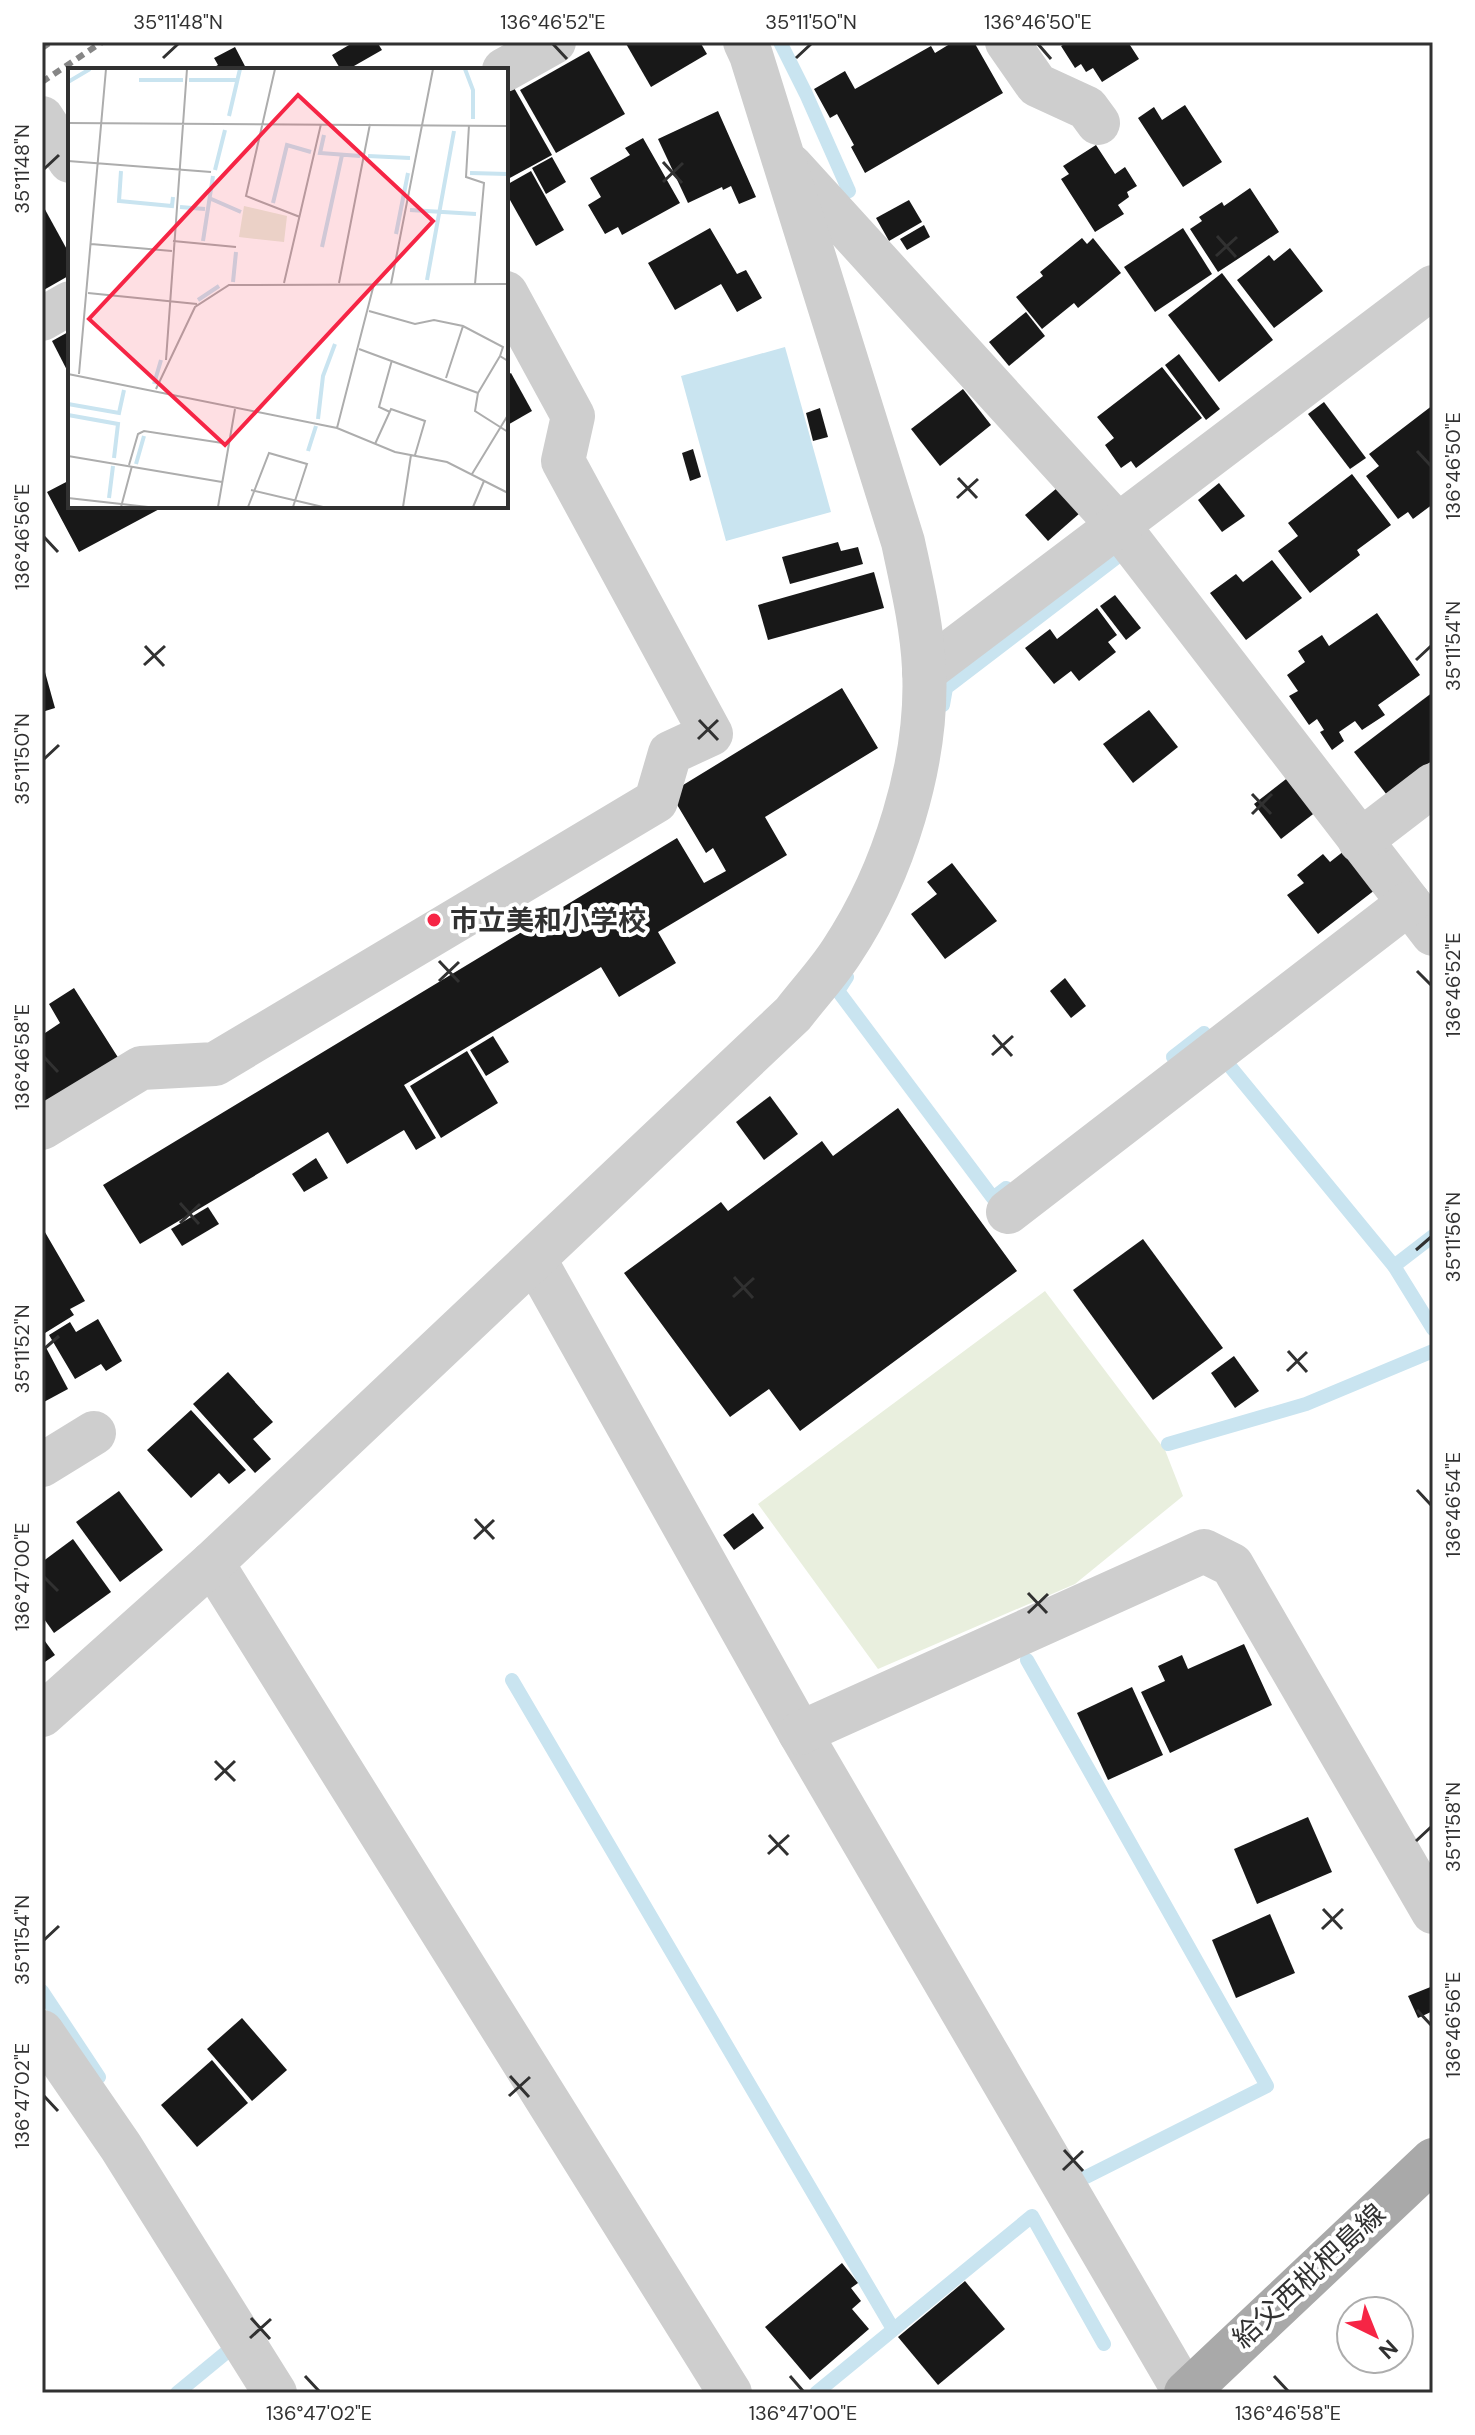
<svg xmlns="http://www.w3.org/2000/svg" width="1475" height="2435" font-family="'DM Sans','Noto Sans JP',sans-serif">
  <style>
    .green { fill: #e9efde }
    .water { fill: #c9e4f0 }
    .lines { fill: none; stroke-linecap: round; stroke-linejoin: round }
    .stream { stroke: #c9e4f0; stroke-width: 14 }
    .building { fill: #181818 }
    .minor { stroke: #cecece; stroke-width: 44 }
    .major { stroke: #a9a9a9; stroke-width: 44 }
    .rail { stroke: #868686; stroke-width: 6; stroke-dasharray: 8 6; stroke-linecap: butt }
    .ticks { fill: none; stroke: #313131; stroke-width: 3 }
    .poi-dot { fill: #f62545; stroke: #fff; stroke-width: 3 }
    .labels { text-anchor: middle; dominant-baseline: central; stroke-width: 8; stroke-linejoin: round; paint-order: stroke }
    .poi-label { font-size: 28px; font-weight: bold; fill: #313131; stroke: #fff; text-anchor: start }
    .street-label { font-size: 28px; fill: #313131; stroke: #fff }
    .inset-river { fill: none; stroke: #c9e4f0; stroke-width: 4 }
    .inset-road { fill: none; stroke: #adadad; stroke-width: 2 }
    .view { fill: #f62545; fill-opacity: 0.15; stroke: #f62545; stroke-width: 4 }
    .inset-edge { fill: none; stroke: #313131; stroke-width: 4 }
    .neatline { fill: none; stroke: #313131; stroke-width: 3 }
    .ticks-label { font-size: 20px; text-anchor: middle; fill: #313131 }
  </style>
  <rect width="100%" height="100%" fill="#fff"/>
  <polygon class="green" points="1045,1291 1165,1450 1183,1496 1075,1584 878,1669 758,1504"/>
  <polygon class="water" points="785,347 831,512 726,541 681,376"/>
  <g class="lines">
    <g class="stream">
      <polyline points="780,42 806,94 849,191"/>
      <polyline points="943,705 946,688 1116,558"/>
      <polyline points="847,977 838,991 993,1198 1006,1188"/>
      <polyline points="1173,1057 1204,1033 1210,1041"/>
      <polyline points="1228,1064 1394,1266 1433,1329"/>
      <polyline points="1394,1266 1433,1236"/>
      <polyline points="1168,1444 1306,1404 1433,1351"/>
      <polyline points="1027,1660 1267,2086 1086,2177"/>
      <polyline points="512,1680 893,2329"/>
      <polyline points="42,1991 99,2077"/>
      <polyline points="177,2393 228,2351"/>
      <polyline points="816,2393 1032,2216 1104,2344"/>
    </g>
  </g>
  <g class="building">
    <polygon points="347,42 377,42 382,50 347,70 341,70 332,55 349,45"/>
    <polygon points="625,42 700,42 707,54 651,87"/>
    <polygon points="953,42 974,42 1003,93 865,173 851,147 854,145 837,114 830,118 814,89 845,71 855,89 931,46 935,53"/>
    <polygon points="1068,42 1128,42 1139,59 1102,82 1093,68 1086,72 1081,64 1075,68 1061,46"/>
    <polygon points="235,47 247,70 209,70 218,65 214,58"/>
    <polygon points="589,51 625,114 556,153 520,90"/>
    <polygon points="513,86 552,155 506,180 506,90"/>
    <polygon points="1185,105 1222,162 1183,187 1138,118 1154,107 1162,120"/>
    <polygon points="718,111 756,197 739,204 731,186 723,190 722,187 688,203 658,139"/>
    <polygon points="643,138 680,203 622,235 618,227 605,234 588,205 601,197 590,178 630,155 625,148"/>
    <polygon points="1096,145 1115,174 1125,167 1137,186 1127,192 1129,197 1118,205 1124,214 1095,232 1061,179 1069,174 1063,166"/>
    <polygon points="552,157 566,182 546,194 532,168"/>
    <polygon points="531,171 564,230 536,246 506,193 506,185"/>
    <polygon points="1250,188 1279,232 1218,272 1190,229 1202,221 1199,217 1222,202 1224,206"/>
    <polygon points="909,200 922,222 889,241 876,218"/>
    <polygon points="42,204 70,255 70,275 42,291"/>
    <polygon points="924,225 930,237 907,250 900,239"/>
    <polygon points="710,228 737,274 746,270 762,298 737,312 721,284 675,310 648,263"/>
    <polygon points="1183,228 1212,274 1155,312 1124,267"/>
    <polygon points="1082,238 1087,244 1093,238 1121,273 1078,308 1074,303 1042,329 1016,297 1043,276 1040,272"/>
    <polygon points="1290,248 1323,291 1274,328 1237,280 1269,255 1274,261"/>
    <polygon points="1222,273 1273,340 1219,382 1168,315"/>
    <polygon points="1026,312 1045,336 1009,366 989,342"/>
    <polygon points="70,331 70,376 52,341"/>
    <polygon points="1179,354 1220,409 1206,420 1165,365"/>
    <polygon points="1162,367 1202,418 1136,468 1131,461 1121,468 1105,445 1114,438 1097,417"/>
    <polygon points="511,373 532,411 506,426 506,376"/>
    <polygon points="963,389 991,425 940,466 911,429"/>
    <polygon points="1324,402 1366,458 1350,469 1308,414"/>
    <polygon points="1433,405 1433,504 1413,519 1408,512 1398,519 1366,476 1379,466 1369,454"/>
    <polygon points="820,408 828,437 813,441 806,413"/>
    <polygon points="693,449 701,477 690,481 682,453"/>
    <polygon points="1352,474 1391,525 1357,550 1360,555 1310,593 1278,551 1298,536 1288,523"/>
    <polygon points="70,480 70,506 165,506 79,552 47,492"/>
    <polygon points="1219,483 1245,516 1222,532 1198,500"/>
    <polygon points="1057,488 1080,513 1048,541 1025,515"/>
    <polygon points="838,542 841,551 858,547 863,564 790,584 782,557"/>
    <polygon points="1272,560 1302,598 1246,640 1210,593 1236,574 1243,582"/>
    <polygon points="874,572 884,608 768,640 758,605"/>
    <polygon points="1115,595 1141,628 1126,640 1100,606"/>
    <polygon points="1097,608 1117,635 1108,642 1116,652 1079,681 1071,671 1054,684 1025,648 1050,629 1057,639"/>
    <polygon points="1377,613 1420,675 1378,705 1385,715 1362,730 1355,721 1339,732 1344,741 1332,750 1320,732 1324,730 1317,719 1309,725 1289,696 1298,691 1287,675 1305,662 1298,651 1322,635 1329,646"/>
    <polygon points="43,665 55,708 42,712 42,666"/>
    <polygon points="842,688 878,748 765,817 787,855 658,932 676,963 619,997 601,967 404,1085 436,1138 416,1150 404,1130 347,1164 328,1132 140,1244 103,1185 677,838 704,883 726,871 713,848 706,853 670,793"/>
    <polygon points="1433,692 1433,760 1387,795 1354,752"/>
    <polygon points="1149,710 1178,747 1133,783 1103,744"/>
    <polygon points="1290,776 1317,811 1281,839 1254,804"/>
    <polygon points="1349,847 1380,886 1318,934 1287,895 1304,883 1297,875 1323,854 1330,862"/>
    <polygon points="952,863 997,921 945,959 911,914 937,894 927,882"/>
    <polygon points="1065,978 1086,1006 1071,1018 1050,991"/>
    <polygon points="74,988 119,1059 42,1118 42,1035 60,1023 49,1004"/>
    <polygon points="493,1036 509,1062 486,1076 470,1050"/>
    <polygon points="467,1051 498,1103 441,1138 410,1086"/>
    <polygon points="770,1096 798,1134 764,1160 736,1122"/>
    <polygon points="898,1108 1017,1271 800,1431 769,1389 730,1417 624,1273 721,1202 728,1211 822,1141 833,1156"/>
    <polygon points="316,1158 328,1178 304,1192 292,1174"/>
    <polygon points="208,1207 219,1224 182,1246 171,1229"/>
    <polygon points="42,1227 85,1301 70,1309 74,1315 45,1333 42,1327"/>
    <polygon points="1143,1239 1223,1348 1153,1400 1073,1290"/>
    <polygon points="98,1319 122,1361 106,1371 101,1364 75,1379 49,1335 70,1322 76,1332"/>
    <polygon points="42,1340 68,1389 42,1403"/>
    <polygon points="1234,1356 1259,1391 1235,1408 1211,1373"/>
    <polygon points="228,1372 273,1422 253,1439 271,1459 255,1473 193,1404"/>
    <polygon points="191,1410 246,1470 229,1484 219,1473 191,1498 147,1450"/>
    <polygon points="119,1491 163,1550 120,1582 76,1522"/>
    <polygon points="753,1513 764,1528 734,1550 723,1535"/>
    <polygon points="73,1539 111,1592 54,1633 42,1616 42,1562"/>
    <polygon points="42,1637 55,1655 42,1664"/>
    <polygon points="1244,1644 1272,1705 1170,1753 1141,1692 1165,1681 1158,1666 1182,1655 1188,1669"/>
    <polygon points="1132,1687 1163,1755 1108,1780 1077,1713"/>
    <polygon points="1308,1817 1332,1872 1257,1904 1234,1849"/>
    <polygon points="1270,1914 1295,1973 1236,1998 1212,1940"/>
    <polygon points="1433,1986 1433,2011 1418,2018 1408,1996"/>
    <polygon points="242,2018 287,2070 252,2101 207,2049"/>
    <polygon points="212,2060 248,2103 197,2147 161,2105"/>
    <polygon points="842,2263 858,2283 851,2288 861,2301 852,2309 869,2329 810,2380 765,2327"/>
    <polygon points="965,2281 1005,2329 938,2385 898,2337"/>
  </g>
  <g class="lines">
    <g class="minor">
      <polyline points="1007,42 1037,85 1087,108 1098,123"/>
      <polyline points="504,70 554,42"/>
      <polyline points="42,118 70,161"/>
      <polyline points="791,166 1117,524 1433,934"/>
      <polyline points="42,319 70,303"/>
      <polyline points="924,672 1433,287"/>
      <polyline points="1360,841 1433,785"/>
      <polyline points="42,1128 141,1068 215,1064 656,801 670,753 711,734 563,461 573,416 506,293"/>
      <polyline points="1008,1212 1409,903"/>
      <polyline points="535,1260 800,1733 1185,2393"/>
      <polyline points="42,1465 94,1433"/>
      <polyline points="212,1563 730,2393"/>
      <path d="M42,1715L212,1563L793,1014C809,993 828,973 842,951C893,874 929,762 924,668C922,626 912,584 903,542L751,55L745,42"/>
      <polyline points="800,1733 1204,1551 1232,1565 1433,1912"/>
      <polyline points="42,2032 121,2147 275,2393"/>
    </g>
    <polyline class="major" points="1186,2393 1433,2160"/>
    <g class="rail">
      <polyline points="42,48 51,42"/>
      <polyline points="42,82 102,42"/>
    </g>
  </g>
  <path class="ticks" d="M553,44L567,59M1038,44L1051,59M163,58L178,44M796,58L811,44M663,162L682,183M44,169L59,155M663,182L683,163M1217,236L1236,257M1216,256L1237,237M1417,451L1431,466M958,478L977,498M957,498L978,479M44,537L58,552M145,646L164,666M1416,660L1431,646M144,665L165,646M699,720L718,740M698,739L718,720M44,759L59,745M1252,794L1271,814M1252,814L1272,794M439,961L459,982M1417,971L1431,985M439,981L459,962M993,1035L1012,1056M992,1055L1013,1036M44,1057L58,1072M180,1203L199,1224M180,1223L200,1204M1416,1250L1431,1237M734,1277L753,1298M733,1297L754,1278M44,1349L59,1336M1288,1351L1307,1372M1287,1371L1307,1352M1417,1490L1431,1505M475,1519L494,1539M474,1539L494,1520M44,1577L58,1591M1028,1593L1047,1613M1028,1613L1048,1594M215,1761L235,1781M215,1780L235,1761M769,1835L788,1855M1416,1841L1431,1827M768,1854L789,1835M1323,1909L1342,1929M1322,1929L1343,1909M44,1940L59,1926M1417,2010L1431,2025M510,2076L529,2097M44,2096L58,2111M509,2096L530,2077M1064,2150L1083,2171M1063,2170L1083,2151M251,2318L270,2339M250,2338L271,2319M305,2376L319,2391M790,2376L803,2391M1274,2376L1288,2391"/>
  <circle class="poi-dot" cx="434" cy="920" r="8"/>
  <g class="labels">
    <g class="poi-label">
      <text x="450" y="920">市立美和小学校</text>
    </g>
    <g class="street-label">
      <text transform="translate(1309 2276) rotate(-43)">給父西枇杷島線</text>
    </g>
  </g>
  <g transform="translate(68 68)">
    <rect width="440" height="440" fill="#fff"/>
    <path d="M176,138L219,148L216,174L171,169Z" fill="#e9efde"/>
    <path class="inset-river" d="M397,1L405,22V51M71,12H115M121,12H169M0,14L22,1M161,48L172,1M256,67L252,85L292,88M300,88L342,90M147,102L157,62M53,103L51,133L104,138L105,129M402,105L440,106M141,130L173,144M205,135L219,77L243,84M112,139L137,141M342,142L408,146M328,166L340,105M135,173L145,108M254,179L274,87M359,212L386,63M165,214L168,184M130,232L151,218M86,316L93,292M0,336L51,345L56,322M0,347L50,356L46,390M250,351L255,308L267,276M240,383L248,358M68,396L76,368M41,430L45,398"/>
    <path class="inset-road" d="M207,1L178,128L232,149M0,55L440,58M401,57L398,109L416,115L407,216M0,93L143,104M105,173L168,179M23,176L104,183M216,215L253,56M271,215L302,56M323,216L365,1M20,225L129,236M301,243L347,256L366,252L395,258L435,279L432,288L440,293M291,281L410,325L407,343L440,364M98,292L119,1M0,306L269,360L327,384L379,394L440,425M11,306L38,1M378,310L395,258M88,321L127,239L161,217L440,216M410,325L432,288M322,344L311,339L324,292M269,360L306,216M307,376L323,341L357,353L347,387M0,388L154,414M61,397L70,366L76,363L161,376M404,406L440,347M183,422L255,439M0,430L80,439M53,439L64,398M150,439L167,341M180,439L201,385L239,396L225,439M335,439L343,387M405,439L416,413"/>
    <path class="view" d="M230,27L365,153L157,377L21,251Z"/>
    <rect width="440" height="440" class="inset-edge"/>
  </g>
  <rect width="1475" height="2435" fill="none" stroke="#ffffff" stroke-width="88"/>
  <g transform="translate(1375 2335) rotate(137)"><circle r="38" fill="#ffffff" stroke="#adadad" stroke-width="2"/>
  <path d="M0-6L14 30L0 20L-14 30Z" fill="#f62545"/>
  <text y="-12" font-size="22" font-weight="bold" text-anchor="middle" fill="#313131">N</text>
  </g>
  <rect x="44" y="44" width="1387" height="2347" class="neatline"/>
  <g class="ticks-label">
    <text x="178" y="29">35°11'48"N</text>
    <text x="553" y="29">136°46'52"E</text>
    <text x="811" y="29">35°11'50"N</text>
    <text x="1038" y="29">136°46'50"E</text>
    <text transform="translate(22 169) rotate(-90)" y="7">35°11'48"N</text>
    <text transform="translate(1453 466) rotate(-90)" y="7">136°46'50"E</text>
    <text transform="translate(22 537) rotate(-90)" y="7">136°46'56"E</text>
    <text transform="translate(1453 646) rotate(-90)" y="7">35°11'54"N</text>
    <text transform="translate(22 759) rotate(-90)" y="7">35°11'50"N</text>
    <text transform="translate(1453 985) rotate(-90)" y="7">136°46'52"E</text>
    <text transform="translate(22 1057) rotate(-90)" y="7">136°46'58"E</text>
    <text transform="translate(1453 1237) rotate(-90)" y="7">35°11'56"N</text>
    <text transform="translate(22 1349) rotate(-90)" y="7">35°11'52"N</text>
    <text transform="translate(1453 1505) rotate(-90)" y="7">136°46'54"E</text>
    <text transform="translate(22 1577) rotate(-90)" y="7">136°47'00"E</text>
    <text transform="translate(1453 1827) rotate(-90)" y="7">35°11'58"N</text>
    <text transform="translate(22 1940) rotate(-90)" y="7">35°11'54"N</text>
    <text transform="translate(1453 2025) rotate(-90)" y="7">136°46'56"E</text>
    <text transform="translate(22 2096) rotate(-90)" y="7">136°47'02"E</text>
    <text x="319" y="2420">136°47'02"E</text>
    <text x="803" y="2420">136°47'00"E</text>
    <text x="1288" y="2420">136°46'58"E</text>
  </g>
</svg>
